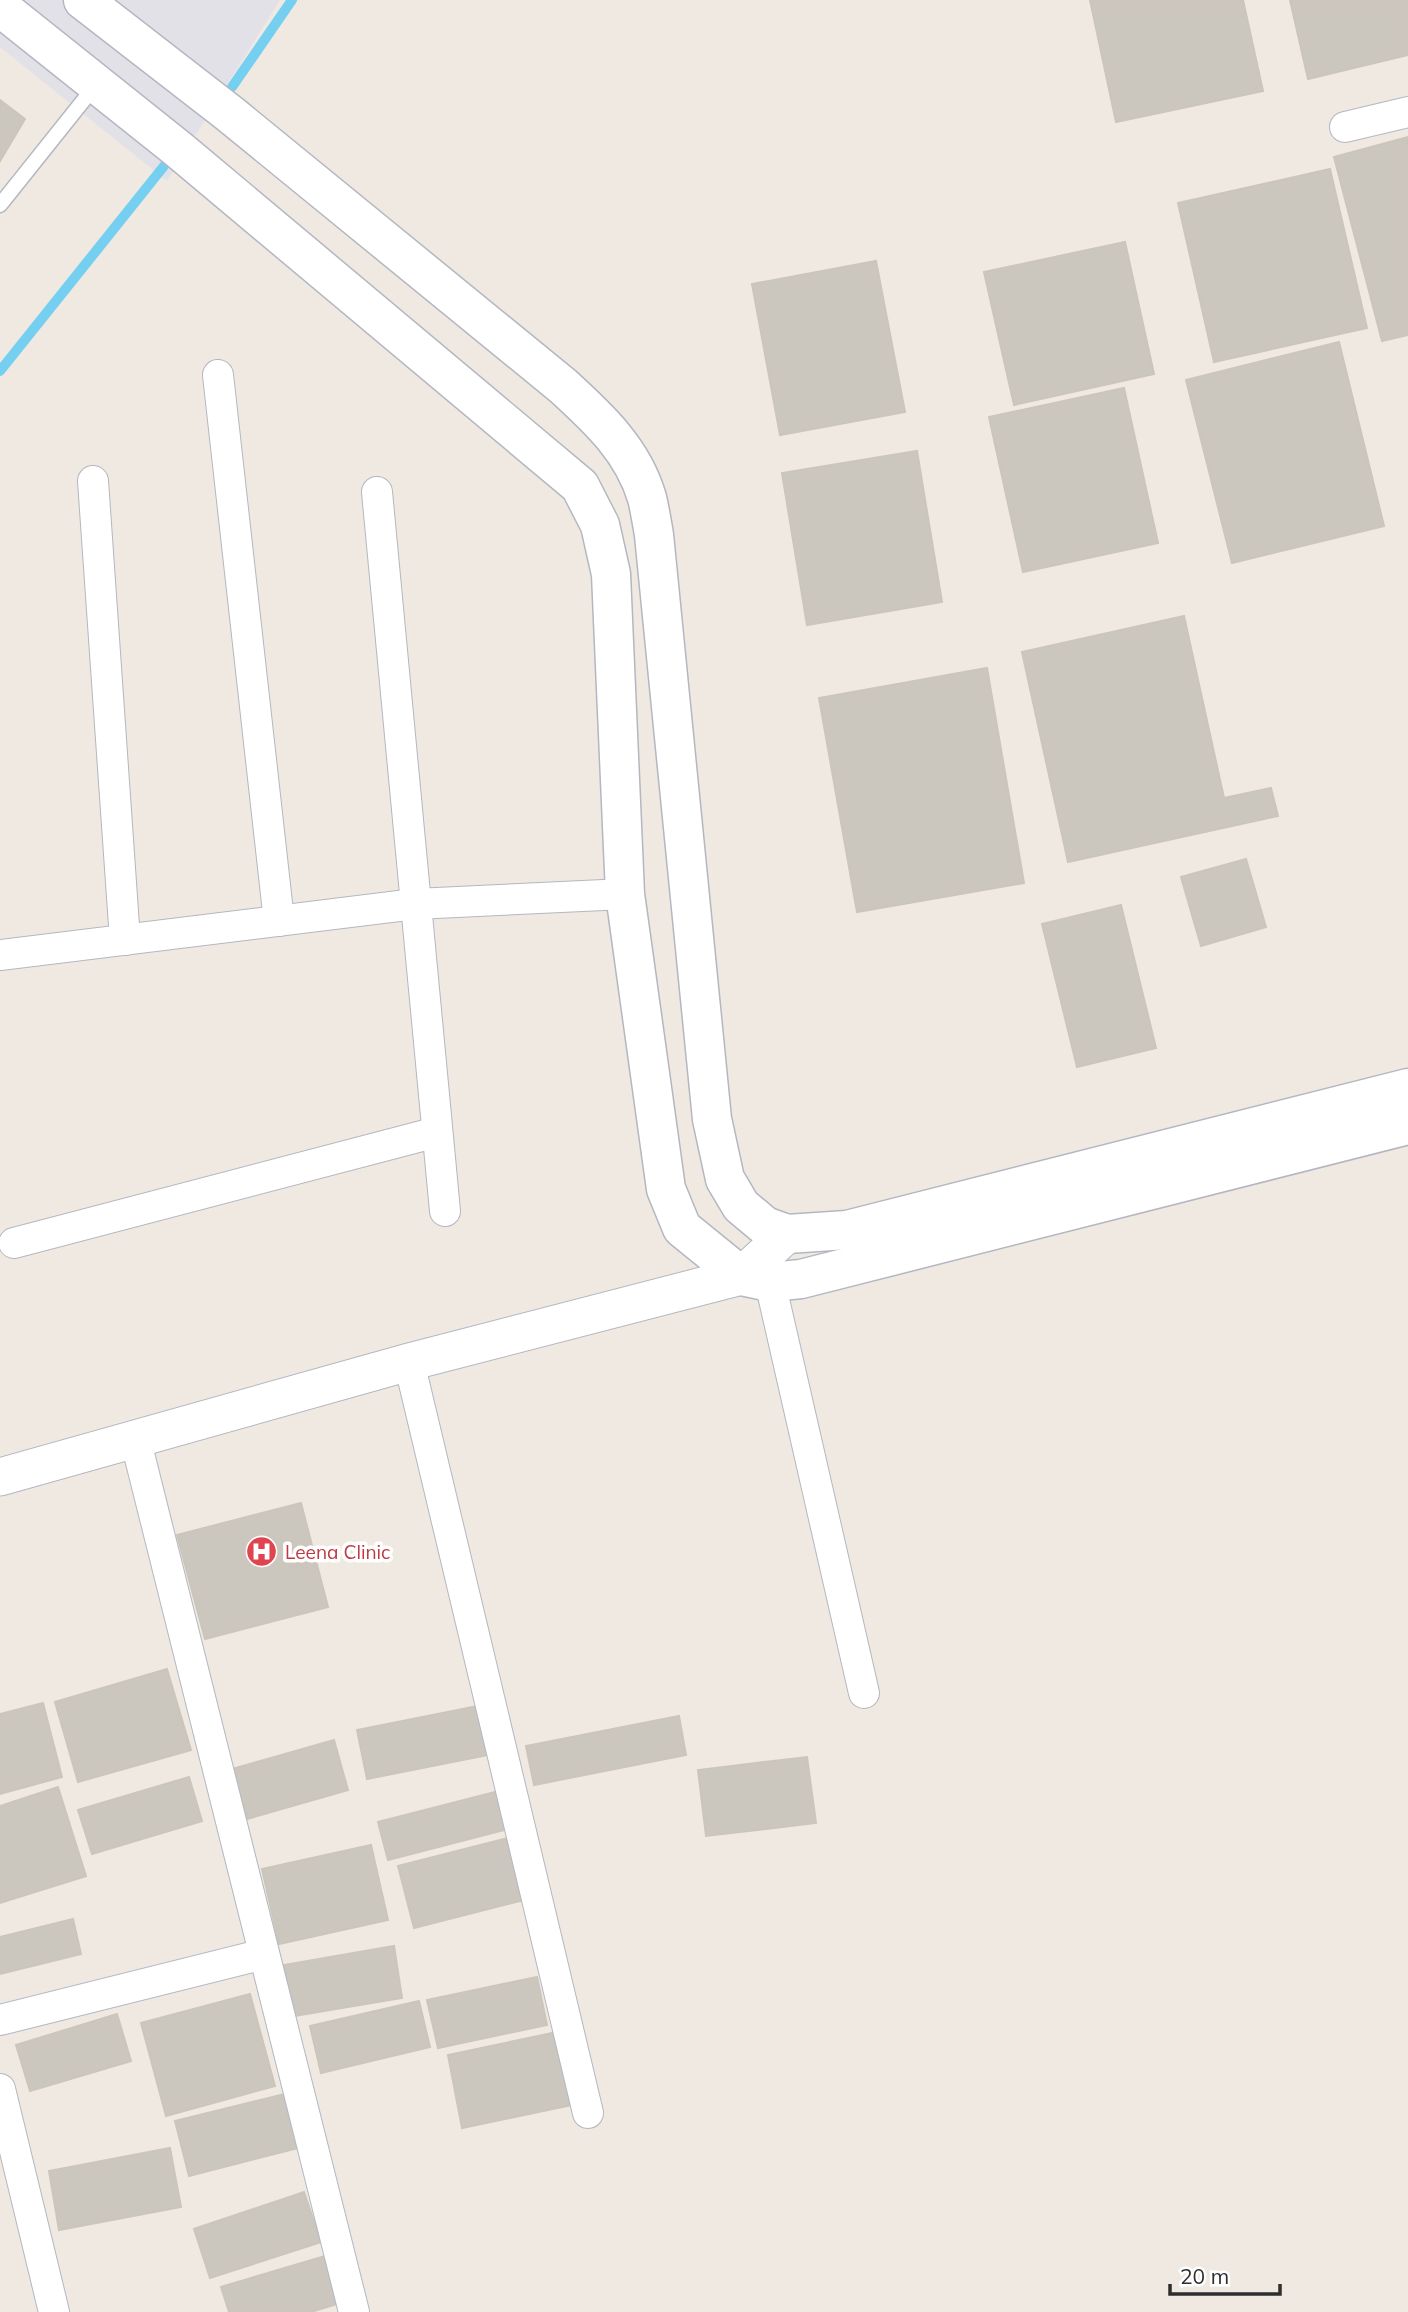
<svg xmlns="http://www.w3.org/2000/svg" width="1408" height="2312" font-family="Mulish,sans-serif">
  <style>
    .industrial { fill: #e3e1e8 }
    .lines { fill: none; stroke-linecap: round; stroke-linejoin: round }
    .stream { stroke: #75cff0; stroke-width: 10 }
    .building { fill: #cbc7bf; stroke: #cbc5ba; stroke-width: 2 }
    .service-casing { stroke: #b4b7c1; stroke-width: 17 }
    .minor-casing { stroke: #b4b7c1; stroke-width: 32 }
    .tertiary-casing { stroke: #b4b7c1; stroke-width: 39 }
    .secondary-casing { stroke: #b4b7c1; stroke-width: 41 }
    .service { stroke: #fff; stroke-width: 14 }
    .minor { stroke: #fff; stroke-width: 30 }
    .tertiary { stroke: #fff; stroke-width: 37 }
    .secondary { stroke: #fff; stroke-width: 38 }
    .labels { text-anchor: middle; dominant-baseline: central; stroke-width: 7; stroke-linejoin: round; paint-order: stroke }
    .health-label { font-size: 19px; fill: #be3a42; stroke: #fff; text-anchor: start }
  </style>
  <rect width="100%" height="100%" fill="#efe9e1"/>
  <polygon class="industrial" points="0,0 280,0 167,181 0,47"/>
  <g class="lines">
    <g class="stream">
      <polyline points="232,87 292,0"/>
      <polyline points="0,371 164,166"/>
    </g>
  </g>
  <g class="building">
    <polygon points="1090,0 1243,0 1263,91 1116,122"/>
    <polygon points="1290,0 1408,0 1408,55 1308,79"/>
    <polygon points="0,100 25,119 0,161"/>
    <polygon points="1408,137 1408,335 1382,341 1334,157"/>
    <polygon points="1330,169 1367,328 1214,362 1178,203"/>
    <polygon points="1125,242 1154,374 1014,405 984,272"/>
    <polygon points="876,261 905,412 780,435 752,284"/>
    <polygon points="1339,342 1384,526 1232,563 1186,380"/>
    <polygon points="1124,388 1158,543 1023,572 989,417"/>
    <polygon points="917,451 942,602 807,625 782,473"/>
    <polygon points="1184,616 1224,798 1271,788 1278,816 1068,862 1022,652"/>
    <polygon points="987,668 1024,883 857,912 819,698"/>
    <polygon points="1246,859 1266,927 1201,946 1181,877"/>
    <polygon points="1121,905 1156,1048 1077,1067 1042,924"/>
    <polygon points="301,1503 328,1607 205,1639 177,1535"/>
    <polygon points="167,1669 191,1750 78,1782 55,1702"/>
    <polygon points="43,1703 62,1777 0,1794 0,1714"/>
    <polygon points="478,1706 488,1755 367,1779 357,1730"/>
    <polygon points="679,1716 686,1755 534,1785 526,1746"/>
    <polygon points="334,1740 348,1790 247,1819 232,1769"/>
    <polygon points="807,1757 816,1823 706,1836 698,1770"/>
    <polygon points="189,1777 202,1821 92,1854 78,1810"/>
    <polygon points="58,1787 86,1876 0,1903 0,1806"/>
    <polygon points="499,1791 508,1829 388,1860 378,1822"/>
    <polygon points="508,1838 524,1900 414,1928 398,1866"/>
    <polygon points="371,1845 388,1920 279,1944 262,1869"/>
    <polygon points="73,1919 81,1954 0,1974 0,1937"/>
    <polygon points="394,1946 402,1998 294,2016 284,1965"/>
    <polygon points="537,1977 547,2025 438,2048 427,2000"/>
    <polygon points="250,1994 275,2086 166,2116 141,2023"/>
    <polygon points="419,2001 430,2047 321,2073 310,2026"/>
    <polygon points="117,2014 131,2061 30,2091 16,2045"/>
    <polygon points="557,2032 572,2105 462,2128 448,2055"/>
    <polygon points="289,2093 302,2147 189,2176 175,2121"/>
    <polygon points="170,2148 181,2207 59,2230 49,2171"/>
    <polygon points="304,2192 321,2242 210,2278 194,2229"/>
    <polygon points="325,2256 340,2303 311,2312 229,2312 221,2287"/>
  </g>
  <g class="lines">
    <defs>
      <polyline id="service" points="0,205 95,86"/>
      <g id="minor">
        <polyline points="1345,127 1408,112"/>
        <polyline points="218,375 279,921"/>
        <polyline points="93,481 125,940"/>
        <polyline points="377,492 445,1211"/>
        <polyline points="0,955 415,904 625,894"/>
        <polyline points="14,1243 437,1132"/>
        <polyline points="770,1282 864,1693"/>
        <polyline points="409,1362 588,2113"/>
        <polyline points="135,1438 354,2312"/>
        <polyline points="0,2020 264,1954"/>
        <polyline points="0,2089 54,2312"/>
      </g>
      <polyline id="tertiary" points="0,1477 409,1362 741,1276 787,1234"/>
      <g id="secondary">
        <path d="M83,0L230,114L563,386C598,418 633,450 647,498C650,510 652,523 654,535L712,1119L725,1179L741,1206L765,1226L787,1234L847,1230L1408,1088"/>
        <polyline points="0,7 178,149 580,486 600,525 611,574 625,894 666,1189 682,1228 741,1276 770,1282 801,1279 1408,1125"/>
      </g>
    </defs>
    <use href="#service" class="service-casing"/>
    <use href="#minor" class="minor-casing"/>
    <use href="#tertiary" class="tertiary-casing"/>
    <use href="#secondary" class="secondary-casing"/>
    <use href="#service" class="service"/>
    <use href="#minor" class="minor"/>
    <use href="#tertiary" class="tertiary"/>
    <use href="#secondary" class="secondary"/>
  </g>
  <defs>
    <symbol id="hospital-disc" viewBox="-11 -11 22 22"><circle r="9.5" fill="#e0444e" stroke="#fff"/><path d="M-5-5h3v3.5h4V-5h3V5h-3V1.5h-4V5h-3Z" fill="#fff"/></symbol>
  </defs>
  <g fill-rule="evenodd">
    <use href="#hospital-disc" x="244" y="1534" width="35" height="35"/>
  </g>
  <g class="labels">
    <g class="health-label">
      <text x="285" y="1552">Leena Clinic</text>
    </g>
  </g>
  <path d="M1170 2284v10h110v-10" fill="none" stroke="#2e2e2e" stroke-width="3.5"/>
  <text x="1180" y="2284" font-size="21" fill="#2e2e2e" stroke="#ffffff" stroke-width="5" paint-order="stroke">20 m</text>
</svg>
